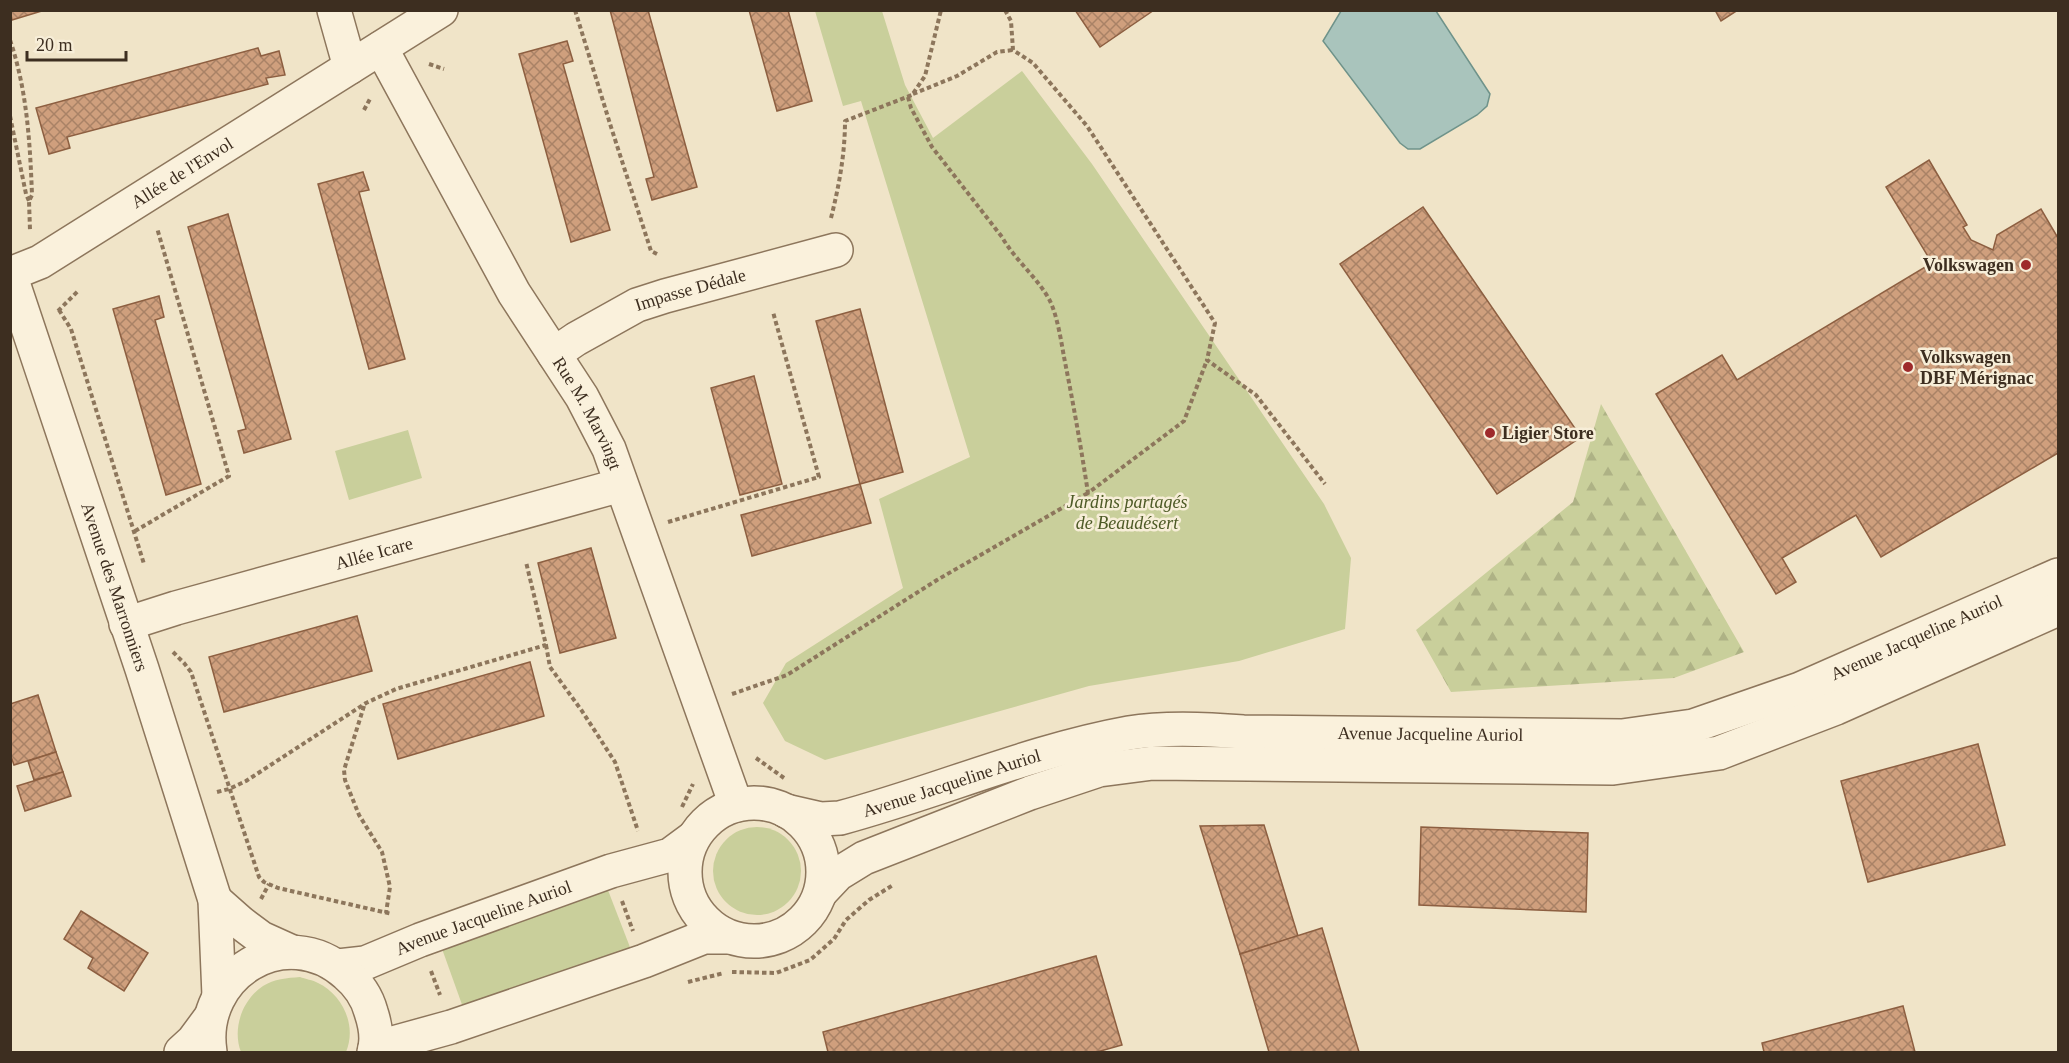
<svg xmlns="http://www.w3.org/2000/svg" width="2069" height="1063" font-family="Georgia,serif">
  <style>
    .green { fill: #c9cf9b }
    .forest { fill: url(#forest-firs) }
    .water { fill: #a9c4bc; stroke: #6f938a; stroke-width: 1.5 }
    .building { fill: url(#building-cross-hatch); stroke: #8d5f41; stroke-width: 1.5 }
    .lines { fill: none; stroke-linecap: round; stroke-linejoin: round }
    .minor-casing { stroke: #8d765c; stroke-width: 36 }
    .path { stroke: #8d765c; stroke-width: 4; stroke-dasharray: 4.5 3; stroke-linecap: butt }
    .minor { stroke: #faf1dc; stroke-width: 33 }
    .poi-dot { fill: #9e2a2b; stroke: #f7eed8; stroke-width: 2 }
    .labels { text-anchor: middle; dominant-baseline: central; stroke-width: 5; stroke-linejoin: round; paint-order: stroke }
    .street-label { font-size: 18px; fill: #3d2e20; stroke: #f7eed8 }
    .poi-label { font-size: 18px; font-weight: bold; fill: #3d2e20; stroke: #f7eed8; text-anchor: start }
    .park-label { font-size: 18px; font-style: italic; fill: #4d5a26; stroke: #f7eed8 }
  </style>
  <defs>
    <pattern id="forest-firs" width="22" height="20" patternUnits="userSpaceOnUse" patternTransform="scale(1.5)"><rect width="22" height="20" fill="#c9cf9b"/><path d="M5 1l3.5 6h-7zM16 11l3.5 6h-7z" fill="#aeb285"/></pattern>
    <pattern id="building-cross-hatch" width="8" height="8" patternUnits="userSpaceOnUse" patternTransform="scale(1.5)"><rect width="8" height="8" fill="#cf9f7d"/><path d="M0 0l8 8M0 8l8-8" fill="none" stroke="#a98266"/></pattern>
  </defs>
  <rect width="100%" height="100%" fill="#f0e4c8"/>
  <g class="green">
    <polygon points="815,11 882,11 905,85 933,138 1022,71 1092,164 1324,504 1351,558 1345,629 1239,661 1089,686 825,760 785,741 763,703 786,663 903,588 879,499 970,457 861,101 843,106"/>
    <polygon points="408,430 422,478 349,500 335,451"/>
    <circle cx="757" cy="871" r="44"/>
    <polygon points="606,885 633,955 465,1013 441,946"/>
    <path d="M300,977C305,979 313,980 318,983C343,995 357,1026 346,1052H241C232,1029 242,1000 263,986C274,979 287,978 300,977Z"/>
  </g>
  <polygon class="forest" points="1601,404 1744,652 1674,678 1451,692 1416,630 1573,502"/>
  <polygon class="water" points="1341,11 1436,11 1490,94 1487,106 1477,115 1420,149 1408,149 1400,143 1323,41"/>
  <g class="building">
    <polygon points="10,10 45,10 12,20"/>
    <polygon points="610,10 648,10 697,187 652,200 646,179 654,177"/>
    <polygon points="749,10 788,10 812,101 777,111"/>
    <polygon points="1075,10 1154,10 1100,47"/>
    <polygon points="1715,10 1738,10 1721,21"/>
    <polygon points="567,41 573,61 563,64 610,230 571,242 519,54"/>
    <polygon points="258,48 261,56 279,51 285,75 266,78 268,84 67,137 70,148 49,154 36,108"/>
    <polygon points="1929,160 1967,225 1963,227 1971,240 1993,250 1997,235 2041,209 2058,238 2058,453 1881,557 1856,515 1782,558 1796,582 1776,594 1656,394 1722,355 1737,380 1932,263 1886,187"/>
    <polygon points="363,172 369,190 359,192 405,359 369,369 318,184"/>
    <polygon points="1423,207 1581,437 1497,494 1340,264"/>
    <polygon points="228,214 291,439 244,453 238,431 246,429 188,227"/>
    <polygon points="159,296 164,317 155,320 201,484 166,495 113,309"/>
    <polygon points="860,309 903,472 860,484 816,321"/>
    <polygon points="754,376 782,484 740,495 711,388"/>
    <polygon points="860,484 871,523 752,556 741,515"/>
    <polygon points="591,548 616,638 560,653 538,563"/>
    <polygon points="357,616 372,671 224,712 209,657"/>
    <polygon points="530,662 544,716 398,759 383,704"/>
    <polygon points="38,695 56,752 14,765 10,754 10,704"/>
    <polygon points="1978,744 2005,845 1868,882 1841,781"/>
    <polygon points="56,752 63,772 34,780 28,761"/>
    <polygon points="63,772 71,796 25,811 17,786"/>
    <polygon points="1264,825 1298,936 1240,954 1200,826"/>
    <polygon points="1421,827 1588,833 1586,912 1419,905"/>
    <polygon points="81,911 148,953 124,991 88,968 93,958 64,939"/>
    <polygon points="1322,928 1359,1052 1269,1052 1240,954"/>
    <polygon points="1096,956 1122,1045 1097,1052 828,1052 823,1032"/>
    <polygon points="1903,1006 1915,1052 1764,1052 1762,1043"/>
  </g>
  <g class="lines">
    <defs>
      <g id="minor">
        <polyline points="334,10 350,67"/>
        <path id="s1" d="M381,48L514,293L582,397L609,449L736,805"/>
        <path id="s2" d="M10,274L142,669L215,900L219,996"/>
        <path id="s3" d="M10,274L40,262L441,10"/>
        <path id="s4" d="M554,354L576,339L637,305L665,296L836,250"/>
        <path id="s5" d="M126,624L176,608L621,485"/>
        <circle cx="754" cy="872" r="69"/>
        <path id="s6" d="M786,811L821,819L840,818C937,792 1030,751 1129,733C1164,727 1208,729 1243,732L1622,736L1693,726L1800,689L2058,575"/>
        <polyline points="821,892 838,874 864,858 1030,793 1099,770 1153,763 1613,768 1719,753 1836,708 2058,609"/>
        <polyline points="215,900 241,923 261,938 292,952"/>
        <path id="s7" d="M338,966L365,963L420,940L611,871L670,855L693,838"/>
        <polyline points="375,1048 451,1027 644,961 704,937 728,937"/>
        <polyline points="181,1052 193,1041 210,1018"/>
        <path d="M210,1052C198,975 285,920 346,974C358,984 367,997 371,1012C375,1024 378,1039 374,1052"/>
      </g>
    </defs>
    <use href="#minor" class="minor-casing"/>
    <g class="path">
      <polyline points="575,10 611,127 651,251 657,254"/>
      <polyline points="1005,10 1011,21 1013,50 1033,63 1087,126 1215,323 1207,360 1256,395 1325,484"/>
      <path d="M10,40C27,90 30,142 32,195L29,201L30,230"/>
      <polyline points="429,64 444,69"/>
      <polyline points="913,94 957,76 997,52 1013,50"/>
      <path d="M908,97L911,108L932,147L1002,237C1015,260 1036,276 1049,299C1057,314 1061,340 1064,357C1073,402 1081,447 1088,493L1184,421L1207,360"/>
      <polyline points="364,110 371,97"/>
      <polyline points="10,116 26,194 29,201"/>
      <path d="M831,218C839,186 845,154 845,121L912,95L925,76L941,10"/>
      <polyline points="59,310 71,329 144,564"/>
      <polyline points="58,311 79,290"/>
      <polyline points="668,522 819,477 773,312"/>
      <polyline points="135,531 229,476 157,228"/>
      <polyline points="546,645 550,667 582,711 615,762 638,831"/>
      <polyline points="173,652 184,663 191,672 259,877 264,882 278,888 392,914"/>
      <polyline points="732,694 787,675 937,580 1088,493"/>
      <polyline points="364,706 344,770 345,780 359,815 382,852 390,887 386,913"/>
      <polyline points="756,758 784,778"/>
      <polyline points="217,792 229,789 246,781 366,703 396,689 546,645 526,562"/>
      <polyline points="682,807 693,784"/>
      <polyline points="261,899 269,884"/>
      <polyline points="622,901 633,931"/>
      <polyline points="431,971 440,995"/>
      <polyline points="732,972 776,973 810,960 834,939 846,920 869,900 893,885"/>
      <polyline points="688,982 724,973"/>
    </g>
    <use href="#minor" class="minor"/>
  </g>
  <g class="poi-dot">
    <circle cx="2026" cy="265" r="6"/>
    <circle cx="1908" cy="367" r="6"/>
    <circle cx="1490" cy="433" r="6"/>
  </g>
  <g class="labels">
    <g class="street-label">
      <text stroke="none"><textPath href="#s3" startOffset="200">Allée de l'Envol</textPath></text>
      <text stroke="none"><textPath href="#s4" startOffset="152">Impasse Dédale</textPath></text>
      <text stroke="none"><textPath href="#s1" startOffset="420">Rue M. Marvingt</textPath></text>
      <text stroke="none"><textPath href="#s5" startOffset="258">Allée Icare</textPath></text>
      <text stroke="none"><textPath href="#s2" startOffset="330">Avenue des Marronniers</textPath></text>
      <text stroke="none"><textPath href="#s6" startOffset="1162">Avenue Jacqueline Auriol</textPath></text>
      <text stroke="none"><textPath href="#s6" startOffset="658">Avenue Jacqueline Auriol</textPath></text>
      <text stroke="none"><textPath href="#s6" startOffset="172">Avenue Jacqueline Auriol</textPath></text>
      <text stroke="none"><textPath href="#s7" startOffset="154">Avenue Jacqueline Auriol</textPath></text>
    </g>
    <g class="poi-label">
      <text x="2014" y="265" text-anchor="end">Volkswagen</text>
      <text x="1920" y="357">Volkswagen<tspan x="1920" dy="21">DBF Mérignac</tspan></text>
      <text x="1502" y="433">Ligier Store</text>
    </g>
    <g class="park-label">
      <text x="1127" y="502">Jardins partagés<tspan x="1127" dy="21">de Beaudésert</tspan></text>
    </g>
  </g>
  <rect width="2069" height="1063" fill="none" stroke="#3d2e20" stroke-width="24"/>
  <path d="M27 51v9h99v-9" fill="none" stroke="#3d2e20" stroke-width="3"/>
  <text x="36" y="51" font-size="18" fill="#3d2e20" stroke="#f7eed8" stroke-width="4.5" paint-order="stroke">20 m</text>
</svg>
